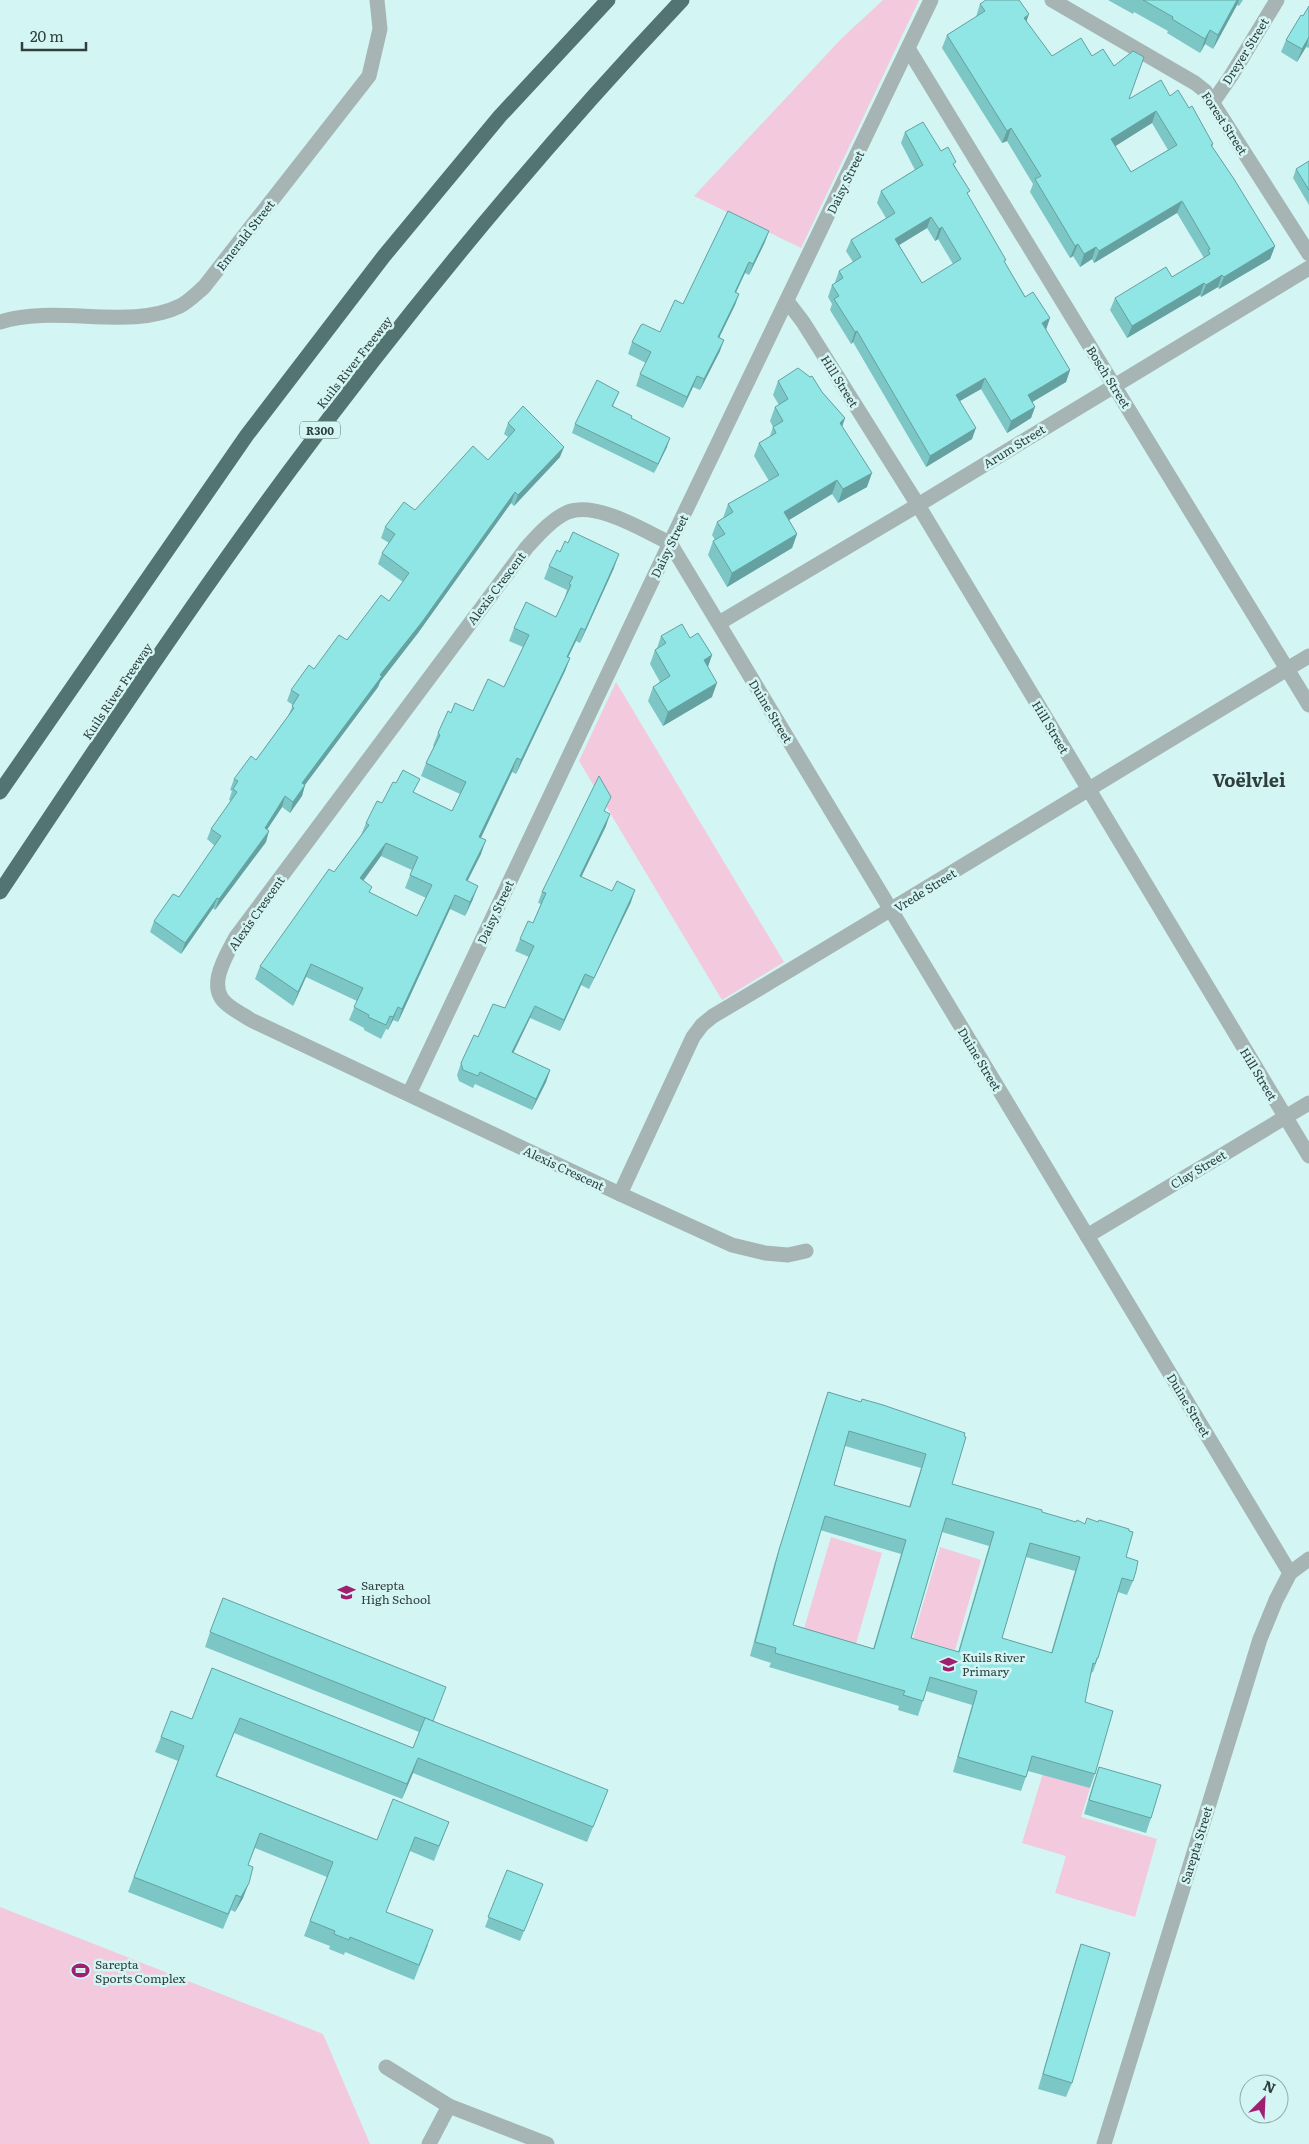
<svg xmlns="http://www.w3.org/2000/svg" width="1309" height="2144" font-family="Literata,serif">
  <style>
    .green { fill: #f2c9dd }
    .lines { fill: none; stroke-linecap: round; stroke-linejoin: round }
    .street { stroke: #a6b5b4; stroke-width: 15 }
    .highway { stroke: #547473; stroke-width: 15 }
    .wall { fill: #7cc6c5; fill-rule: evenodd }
    .shaded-wall { fill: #65a1a0 }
    .building { fill: #90e6e5; stroke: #65a1a0; fill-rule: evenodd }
    .labels { text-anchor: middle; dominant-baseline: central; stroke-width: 5; stroke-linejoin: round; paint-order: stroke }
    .shield { fill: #d3f6f5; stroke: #617575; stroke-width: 1 }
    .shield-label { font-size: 11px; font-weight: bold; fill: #303e3e }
    .street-label { font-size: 12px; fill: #303e3e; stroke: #d3f6f5 }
    .poi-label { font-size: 12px; fill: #303e3e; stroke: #d3f6f5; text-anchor: start }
    .district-label { font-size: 18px; font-weight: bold; fill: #303e3e; stroke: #d3f6f5 }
  </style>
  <rect width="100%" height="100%" fill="#d3f6f5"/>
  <g class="green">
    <polygon points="883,0 919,0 801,248 694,196 842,38"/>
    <polygon points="616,682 784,962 722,1000 579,761"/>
    <polygon points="831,1537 882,1553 853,1654 801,1639"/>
    <polygon points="940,1547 981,1560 955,1650 913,1638"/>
    <polygon points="1043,1773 1090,1788 1081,1817 1157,1839 1135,1917 1055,1893 1066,1856 1022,1843"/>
    <polygon points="0,1907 323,2034 370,2144 0,2144"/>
  </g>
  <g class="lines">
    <g class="street">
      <polyline points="1052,0 1195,83 1205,91 1309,254"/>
      <polyline points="909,50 1309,705"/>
      <polyline points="1213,102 1231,76 1277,0"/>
      <polyline points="787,301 803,322 918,505 1309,1156"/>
      <path d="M0,322C57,304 129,331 180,306C188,302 197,293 204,287L369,76L380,29L377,0"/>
      <polyline points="719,623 918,505 1309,268"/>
      <polyline points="409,1094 670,543 931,0"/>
      <path d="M620,1194L693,1037L702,1025L713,1016C913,898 1110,775 1309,656"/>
      <polyline points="1087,1236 1309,1103"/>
      <path d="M806,1251L788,1255L765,1253L732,1245L620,1194L251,1020C244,1015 235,1011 228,1005C205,988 226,956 236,937L527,547C539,534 552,519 568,512C597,501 644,531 670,543L1290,1573"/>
      <polyline points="386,2067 449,2106 547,2144"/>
      <polyline points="429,2144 449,2106"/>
      <polyline points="1104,2144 1260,1639 1276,1600 1290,1573 1309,1559"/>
    </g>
    <g class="highway">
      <polyline points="0,792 247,435 384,256 500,116 608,0"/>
      <path d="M0,892C94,751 187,610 288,473C410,308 541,149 682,0"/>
    </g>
  </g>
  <g class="wall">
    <polygon points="1108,0 1243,0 1239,6 1237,5 1213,49 1205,44 1200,53 1167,33 1168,31 1134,12 1133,14"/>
    <path d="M980,4L1026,22L1052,56H1092L1129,99L1170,96L1189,108L1213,144L1212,147L1275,246L1270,259L1219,289L1218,287L1201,297L1200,295L1127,338L1110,310L1115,298L1172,277L1204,258L1177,213L1094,263L1092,259L1080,267L1073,256L1070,258L1030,192L1033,184L1007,141L1002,143L942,48L947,35L976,17ZM1152,123L1168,150L1131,172L1115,146Z"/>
    <polygon points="1309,6 1309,48 1306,47 1297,62 1281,52 1286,40 1303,16"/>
    <path d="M905,132L941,151L955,166L968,195L1005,263L1070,370L1066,382L1032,402L1035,407L1031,418L1007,433L981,389L960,401L972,439L926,467L853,342L851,344L830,310L832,304L828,297L832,285L835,283V282L839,271L853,262L846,251L851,240L886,218L877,203L881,191L915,170L901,143ZM927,228L935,241L938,239L953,264L922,283L899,245Z"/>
    <polygon points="1309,161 1309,205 1293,178 1296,169"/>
    <polygon points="765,242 749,275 745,273 736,293 739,294 735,305 719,338 720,351 700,390 693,387 683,408 636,386 640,374 646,363 628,354 632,342 660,332 683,304"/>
    <polygon points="778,381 822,392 845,418 842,427 867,487 838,503 832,494 789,520 797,534 792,548 727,587 708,555 713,541 715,540 712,535 717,522 723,518 728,504 769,481 754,456 759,443 770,436 773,427 770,421 775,407 779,405 773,395"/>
    <polygon points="619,392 613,406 631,419 667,447 654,473 572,433 575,424"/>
    <polygon points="508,423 560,457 514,506 511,503 418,633 380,682 378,687 305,785 302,796 290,813 282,807 267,829 266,842 215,910 213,908 181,954 150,932 154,921 179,897 215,846 207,839 211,829 231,801 229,800 232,791 230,790 234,779 256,760 288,716 293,705 287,701 291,690 389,601 403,582 378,564 382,553 389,543 381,538 385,527 415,510 488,460 508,437 504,434"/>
    <path d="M560,552L614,568L580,643L576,641L568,657L570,658L565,671L516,774L512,772L481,838V854L467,881L473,899L465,916L450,909L398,1022L393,1020L388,1030L386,1029L381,1039L364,1030V1028L349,1020L357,1001L306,977L293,1006L255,979L260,966L334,872L361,835L366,823L382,803L415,793L452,811L460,794L421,776L426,763L434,747L433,746L438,733L451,713L473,711L504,687L523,647L509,641L514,628L556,617L565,597L567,590L544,579L549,566ZM381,856L412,870L405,888L426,898L417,916L370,893L363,881Z"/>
    <polygon points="661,636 690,638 712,655 708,667 712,697 663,726 648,701 653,687 660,682 650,664 655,650 657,648"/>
    <polygon points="607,809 605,812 606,826 581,877 631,902 589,989 581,985 560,1031 530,1018 513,1053 550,1070 546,1082 532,1110 475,1084 473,1088 459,1081 457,1075 461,1063 478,1037 505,1008 529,957 515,951 520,939 533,923 541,904 538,903 542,892"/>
    <path d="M828,1392L861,1402L883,1405L952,1484L1042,1512L1126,1557L1133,1581L1127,1595L1118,1592L1098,1658L1093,1672H1092L1090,1676L1085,1702L1095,1774L1090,1788L1028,1771L1021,1791L953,1772L972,1705L926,1691L918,1716L898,1710L899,1706L769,1667L771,1663L750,1656L774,1565L823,1406ZM845,1446L921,1468L909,1507L834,1485ZM820,1530L901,1554L873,1649L793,1625ZM942,1532L989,1546L958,1652L911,1638ZM1026,1557L1075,1571L1051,1653L1002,1638Z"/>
    <polygon points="210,1632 434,1721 602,1805 587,1842 413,1773 402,1799 234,1733 217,1776 377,1840 449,1822 434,1861 410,1851 386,1912 428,1945 414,1980 345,1952 344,1955 329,1949 330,1946 304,1936 327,1877 255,1848 248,1865 243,1898 235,1912 231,1910 223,1929 128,1892 178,1761 155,1752 161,1737 192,1719 212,1668 413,1748 419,1732 205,1647"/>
    <polygon points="1099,1767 1151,1818 1146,1833 1084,1814 1094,1781"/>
    <polygon points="507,1870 543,1884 520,1941 485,1927"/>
    <polygon points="1081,1944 1072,2083 1066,2097 1038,2089 1076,1959"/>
  </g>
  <g class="shaded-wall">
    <polygon points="1237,0 1239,0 1237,5 1213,49 1218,35"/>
    <polygon points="1029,14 1025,26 1024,18"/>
    <polygon points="1210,30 1205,44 1200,53 1205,39"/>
    <polygon points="1309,37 1306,47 1297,62 1302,49"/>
    <polygon points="1156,111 1152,123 1106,152 1111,139"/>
    <polygon points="1011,128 1007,141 1002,143 1007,131"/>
    <polygon points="1182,201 1177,213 1094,263 1099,251"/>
    <polygon points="931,217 927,228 891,250 895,239"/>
    <polygon points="942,227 938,239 935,241 939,229"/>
    <polygon points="769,231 765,242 749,275 753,264"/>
    <polygon points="1078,244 1073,256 1070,258 1075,246"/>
    <polygon points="1275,246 1270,259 1219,289 1224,277"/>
    <polygon points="1096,247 1092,259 1080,267 1084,254"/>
    <polygon points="749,262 745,273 730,304 735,292"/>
    <polygon points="1222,275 1218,287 1201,297 1206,285"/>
    <polygon points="1204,283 1200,295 1127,338 1132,326"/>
    <polygon points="739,294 735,305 714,348 718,337"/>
    <polygon points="1050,318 1046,330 1042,323"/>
    <polygon points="857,331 853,342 851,344 855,332"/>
    <polygon points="724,340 720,351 700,390 704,379"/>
    <polygon points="1070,370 1066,382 1024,407 1028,395"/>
    <polygon points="697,376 693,387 683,408 687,397"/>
    <polygon points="985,378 981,389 951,406 956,395"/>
    <polygon points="1035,407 1031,418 1007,433 1011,421"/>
    <polygon points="845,418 840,432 840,423"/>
    <polygon points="976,428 972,439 926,467 930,456"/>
    <polygon points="670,438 667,447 654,473 658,464"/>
    <polygon points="564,447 560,457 514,506 518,495"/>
    <polygon points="872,473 867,487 838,503 843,489"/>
    <polygon points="837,480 832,494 779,526 784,512"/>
    <polygon points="515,492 511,503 418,633 380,682 378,687 298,794 302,783 380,675"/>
    <polygon points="797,534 792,548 727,587 732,573"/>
    <polygon points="619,554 614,568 580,643 585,630"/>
    <polygon points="581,628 576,641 562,670 567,657"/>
    <polygon points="712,655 707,669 704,660"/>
    <polygon points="570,658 565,671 516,774 521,760"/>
    <polygon points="717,683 712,697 663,726 668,712"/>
    <polygon points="517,758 512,772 475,850 479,837"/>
    <polygon points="305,785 302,796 290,813 293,802"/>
    <polygon points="285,796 282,807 261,839 265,828"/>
    <polygon points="610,814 606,826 576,888 580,876"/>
    <polygon points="269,831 266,842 215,910 219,899"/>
    <polygon points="486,840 481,854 461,894 466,880"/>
    <polygon points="386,843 381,856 355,892 360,878"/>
    <polygon points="478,886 473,899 465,916 470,902"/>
    <polygon points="635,890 631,902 589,989 594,978"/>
    <polygon points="455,895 450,909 398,1022 402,1009"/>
    <polygon points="217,898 213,908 181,954 185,943"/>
    <polygon points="311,964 306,977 293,1006 298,992"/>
    <polygon points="585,974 581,985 560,1031 564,1020"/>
    <polygon points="535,1006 530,1018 508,1064 512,1052"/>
    <polygon points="398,1007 393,1020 388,1030 393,1017"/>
    <polygon points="550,1070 546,1082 532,1110 536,1099"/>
    <polygon points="418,1758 413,1773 402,1799 407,1784"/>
    <polygon points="249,1883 243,1898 235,1912 241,1897"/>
  </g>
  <g class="building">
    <path d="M986,0H1019L1029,14L1024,18L1052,56L1081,38L1092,56L1103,49L1114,66L1133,51L1144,57L1129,99L1161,80L1170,96L1178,90L1189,108L1192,106L1213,144L1211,145L1234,179L1275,246L1224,277L1222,275L1206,285L1204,283L1132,326L1115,298L1166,267L1172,277L1210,254L1208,250L1210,249L1182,201L1099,251L1096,247L1084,254L1078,244L1075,246L1035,179L1041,176L1011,128L1007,131L947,35L985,11L980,4ZM1156,111L1177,145L1131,172L1111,139Z"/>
    <polygon points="1143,0 1237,0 1218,35 1210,30 1205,39 1172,19 1173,17"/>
    <polygon points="1309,6 1309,37 1302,49 1286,40 1301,15 1303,16"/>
    <path d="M923,122L941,151L948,147L956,162L953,164L970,191L967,193L1006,260L1004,261L1025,297L1033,292L1050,318L1042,323L1070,370L1028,395L1035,407L1011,421L985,378L956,395L976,428L930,456L857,331L855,332L834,299L839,296L832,285L843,278L839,271L861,257L851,240L895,213L881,191L923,165L905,132ZM931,217L939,229L942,227L961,259L922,283L895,239Z"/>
    <polygon points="1309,161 1309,190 1296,169"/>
    <polygon points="728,211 769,231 753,264 749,262 735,292 739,294 718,337 724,340 704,379 697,376 687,397 640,374 651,352 632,342 641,325 643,324 660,332 675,300 683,304"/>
    <polygon points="798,368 810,377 812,376 822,392 845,418 840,423 872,473 843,489 837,480 784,512 797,534 732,573 713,541 725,534 717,522 733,512 728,504 779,475 759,443 776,433 773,427 783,421 775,407 788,399 778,381"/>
    <polygon points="597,380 619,392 612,406 632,416 631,418 670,438 658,464 575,424"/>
    <polygon points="523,406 564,447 518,495 515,492 422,622 380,675 382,676 302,783 305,785 293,802 285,796 265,828 269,831 219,899 217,898 185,943 154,921 173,894 179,897 221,836 211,829 237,792 233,789 238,781 234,779 251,756 256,760 294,708 292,706 299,695 291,690 309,665 314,669 339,635 347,640 381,595 389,601 409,573 382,553 395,534 385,527 404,502 415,510 473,446 488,460 515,430 508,423"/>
    <path d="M573,532L619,554L585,630L581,628L567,657L570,658L521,760L517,758L479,837L486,840L466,880L478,886L470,902L455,895L402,1009L398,1007L393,1017L390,1016L386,1025L368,1017L369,1015L354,1007L363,988L311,964L298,992L260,966L329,869L334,872L369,825L366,823L377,801L382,803L393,782L396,783L403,770L420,779L413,792L452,811L466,782L426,763L440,735L438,733L448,711L451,713L455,703L473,711L488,679L504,687L529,635L514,628L526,602L556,617L571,585L569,584L573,577L549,566L557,550L560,552L565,541L568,543ZM386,843L418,857L410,875L432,885L417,916L369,892L372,887L360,878Z"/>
    <polygon points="682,624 690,638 698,633 712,655 704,660 717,683 668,712 653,687 670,676 655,650 666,643 661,636"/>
    <polygon points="599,776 611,797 604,811 610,814 580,876 612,891 617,881 635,890 594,978 585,974 564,1020 535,1006 512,1052 550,1070 536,1099 480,1072 478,1076 463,1070 461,1063 474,1035 478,1037 493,1004 505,1008 534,946 520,939 528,921 533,923 546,893 542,892"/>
    <path d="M828,1392L861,1402L862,1399L883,1405L965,1433L964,1436L966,1437L952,1484L1042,1510V1512L1076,1522L1077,1520L1085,1524L1087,1518L1098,1522L1099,1520L1129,1529V1531L1133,1532L1126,1557L1138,1561L1136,1571L1133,1581L1122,1578L1098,1658H1097L1095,1664L1093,1663L1085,1702L1113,1711L1095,1774L1032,1756L1026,1777L958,1757L977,1691L930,1677L923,1701L903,1695L905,1691L775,1653L776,1648L755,1642L779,1550ZM849,1431L926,1454L910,1507L834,1485ZM825,1516L906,1540L874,1649L793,1625ZM946,1518L994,1532L959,1652L911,1638ZM1030,1543L1080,1557L1052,1653L1002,1638Z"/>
    <polygon points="223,1598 446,1687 433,1721 210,1632"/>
    <polygon points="212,1668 413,1748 425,1718 608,1790 593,1827 418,1758 407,1784 240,1718 216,1776 377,1840 393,1799 449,1822 439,1846 415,1837 386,1912 433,1930 419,1965 350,1937 349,1940 334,1934 335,1931 310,1921 333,1862 260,1833 248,1865 253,1867 249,1883 241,1897 236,1895 228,1914 134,1877 184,1746 161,1737 171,1711 192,1719"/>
    <polygon points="1099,1767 1161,1785 1151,1818 1089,1800"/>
    <polygon points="507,1870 543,1884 524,1931 488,1917"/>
    <polygon points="1081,1944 1110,1953 1072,2083 1043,2074"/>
  </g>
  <defs>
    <symbol id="school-bare" viewBox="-9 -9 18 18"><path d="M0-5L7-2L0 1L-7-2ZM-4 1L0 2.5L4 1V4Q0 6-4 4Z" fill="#a01f71" stroke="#d3f6f5" stroke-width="2.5" paint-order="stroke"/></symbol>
    <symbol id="stadium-bare" viewBox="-9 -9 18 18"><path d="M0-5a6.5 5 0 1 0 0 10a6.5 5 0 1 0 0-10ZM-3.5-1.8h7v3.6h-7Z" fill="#a01f71" stroke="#d3f6f5" stroke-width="2.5" paint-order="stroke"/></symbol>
  </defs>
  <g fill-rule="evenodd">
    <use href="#school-bare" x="334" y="1580" width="25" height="25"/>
    <use href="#school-bare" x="936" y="1652" width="25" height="25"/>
    <use href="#stadium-bare" x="68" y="1958" width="25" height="25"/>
  </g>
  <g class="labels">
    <rect class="shield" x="300" y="421.5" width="40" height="17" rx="4"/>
    <g class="shield-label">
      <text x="320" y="430">R300</text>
    </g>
    <g class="street-label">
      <text transform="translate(1245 51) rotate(-58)">Dreyer Street</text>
      <text transform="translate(1225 123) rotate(57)">Forest Street</text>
      <text transform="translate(845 182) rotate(-64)">Daisy Street</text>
      <text transform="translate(245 235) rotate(-52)">Emerald Street</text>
      <text transform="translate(354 362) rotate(-52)">Kuils River Freeway</text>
      <text transform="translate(1109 377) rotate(58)">Bosch Street</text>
      <text transform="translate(840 381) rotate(58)">Hill Street</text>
      <text transform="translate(1014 446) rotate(-32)">Arum Street</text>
      <text transform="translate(669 546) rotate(-64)">Daisy Street</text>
      <text transform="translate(496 588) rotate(-53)">Alexis Crescent</text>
      <text transform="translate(117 691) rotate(-56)">Kuils River Freeway</text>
      <text transform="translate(771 711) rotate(59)">Duine Street</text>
      <text transform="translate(1051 727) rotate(59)">Hill Street</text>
      <text transform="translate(925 890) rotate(-32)">Vrede Street</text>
      <text transform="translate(495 912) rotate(-65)">Daisy Street</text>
      <text transform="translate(256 913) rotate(-55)">Alexis Crescent</text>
      <text transform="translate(980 1059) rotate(59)">Duine Street</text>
      <text transform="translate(1259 1074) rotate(59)">Hill Street</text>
      <text transform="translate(564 1168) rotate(25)">Alexis Crescent</text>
      <text transform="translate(1198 1169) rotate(-31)">Clay Street</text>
      <text transform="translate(1189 1405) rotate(59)">Duine Street</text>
      <text transform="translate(1196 1845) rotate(-73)">Sarepta Street</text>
    </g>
    <g class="poi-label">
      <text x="361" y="1585">Sarepta<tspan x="361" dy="14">High School</tspan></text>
      <text x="962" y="1657">Kuils River<tspan x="962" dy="14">Primary</tspan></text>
      <text x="95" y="1964">Sarepta<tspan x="95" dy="14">Sports Complex</tspan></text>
    </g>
    <g class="district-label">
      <text x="1249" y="779">Voëlvlei</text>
    </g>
  </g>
  <g transform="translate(1264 2099) rotate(24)"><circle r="24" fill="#d3f6f5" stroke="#92acac"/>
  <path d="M0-4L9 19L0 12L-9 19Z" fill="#a01f71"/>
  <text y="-8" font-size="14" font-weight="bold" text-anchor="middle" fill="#303e3e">N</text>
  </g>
  <path d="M22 42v8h64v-8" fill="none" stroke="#303e3e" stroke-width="2.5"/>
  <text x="30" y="42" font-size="15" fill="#303e3e" stroke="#d3f6f5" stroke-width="4" paint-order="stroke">20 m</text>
</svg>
